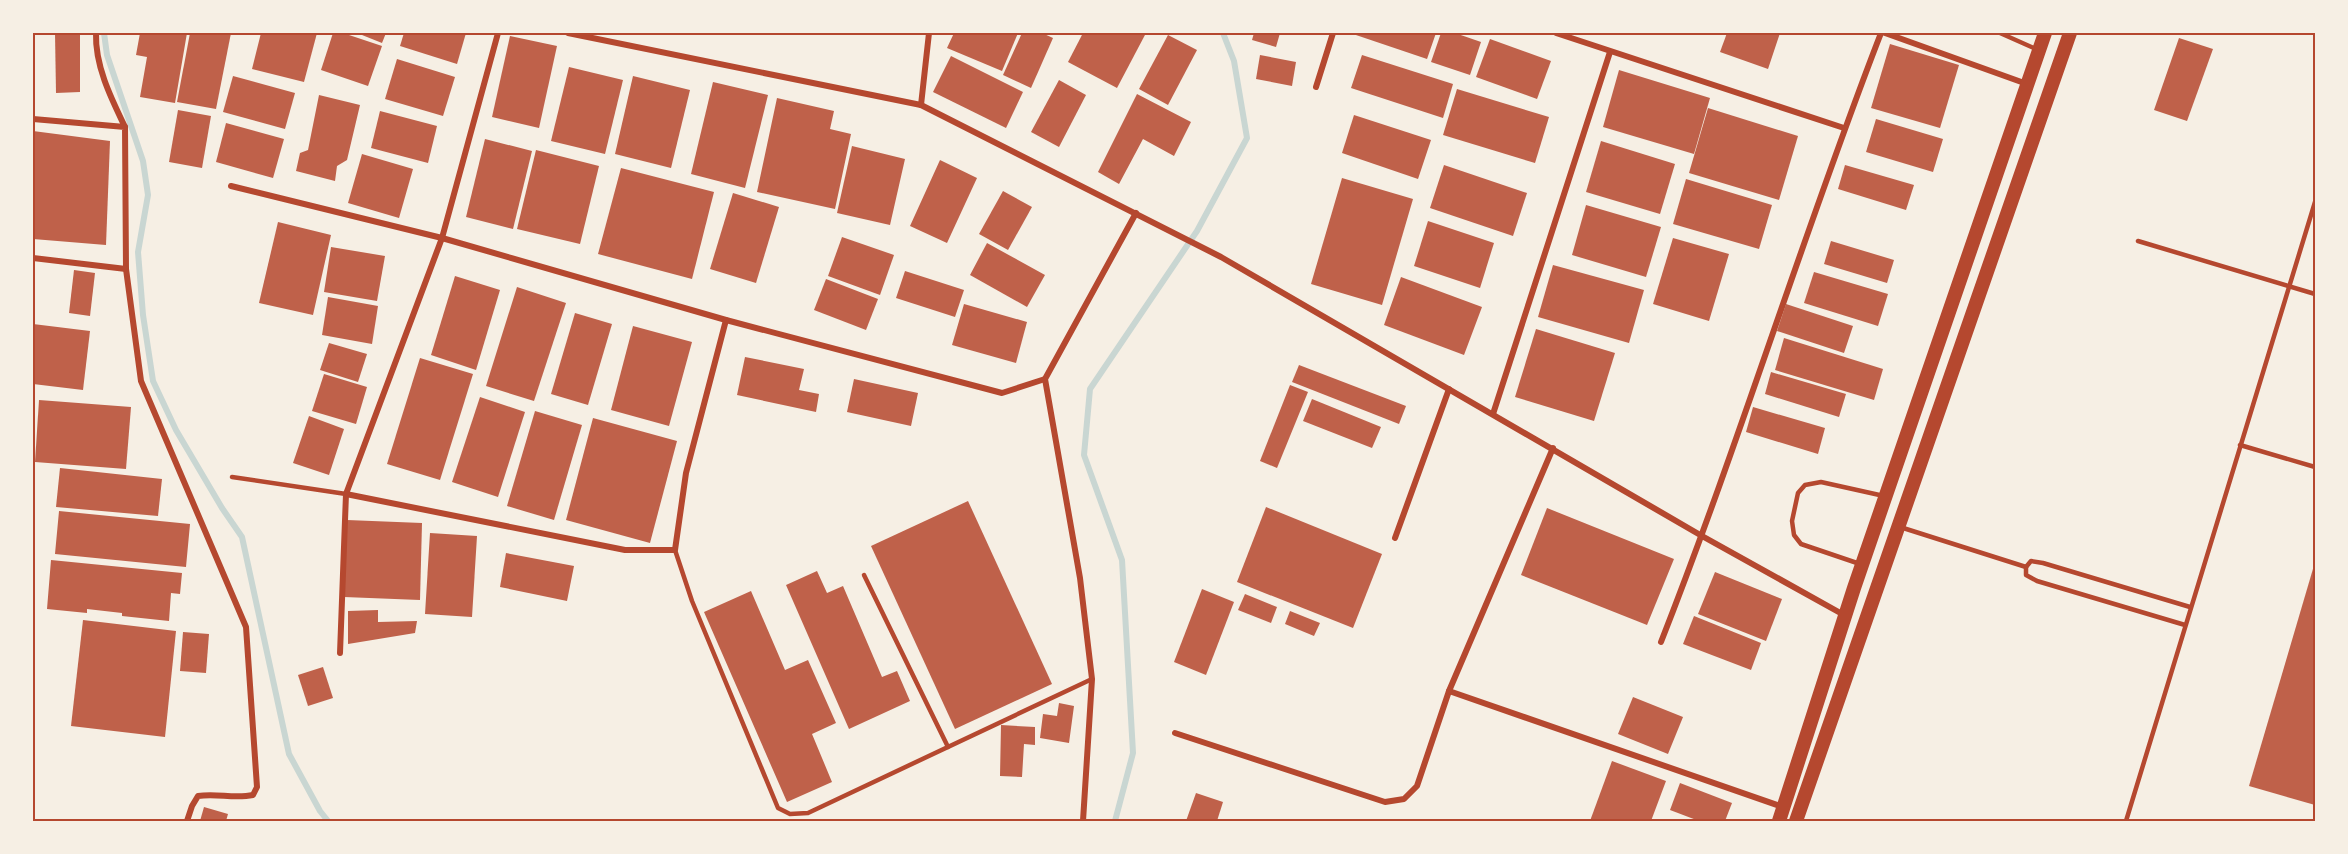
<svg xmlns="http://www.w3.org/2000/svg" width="2348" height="854" font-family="'Roboto Condensed',sans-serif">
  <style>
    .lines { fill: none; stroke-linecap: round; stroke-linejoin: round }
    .stream { stroke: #c9d6d2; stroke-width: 6 }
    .building { fill: #bf614a }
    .service { stroke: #b5482f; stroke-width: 4.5 }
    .minor { stroke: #b5482f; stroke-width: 6 }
    .primary { stroke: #b5482f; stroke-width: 14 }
    .neatline { fill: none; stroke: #b5482f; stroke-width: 2 }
  </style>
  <rect width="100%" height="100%" fill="#f6efe4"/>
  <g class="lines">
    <g class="stream">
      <polyline points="104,33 107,55 143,161 148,195 138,252 143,315 153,381 176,430 222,508 242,537 289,754 320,811 328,821"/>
      <polyline points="1115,821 1133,753 1122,560 1084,455 1090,389 1197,231 1247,138 1234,61 1223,33"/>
    </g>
  </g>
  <g class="building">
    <polygon points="55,33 80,33 80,92 56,93"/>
    <polygon points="140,33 187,33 175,103 140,97 147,57 136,55"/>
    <polygon points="190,33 231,33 216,109 177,102"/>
    <polygon points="261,33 317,33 304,82 252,69"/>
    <polygon points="333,33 343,33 382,46 368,86 321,70"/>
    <polygon points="357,33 386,33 382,43"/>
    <polygon points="404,33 466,33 457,64 400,46"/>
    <polygon points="954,33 1018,33 1002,71 947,48"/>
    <polygon points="1022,33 1042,33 1053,38 1031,88 1003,75"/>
    <polygon points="1083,33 1146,33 1117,88 1068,62"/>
    <polygon points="1254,33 1280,33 1276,47 1252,40"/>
    <polygon points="1350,33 1436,33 1427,59"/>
    <polygon points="1441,33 1455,33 1481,42 1470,75 1431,62"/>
    <polygon points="1727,33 1780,33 1768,69 1720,52"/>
    <polygon points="1168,35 1197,50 1168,105 1139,89"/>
    <polygon points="510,36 557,46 539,128 492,117"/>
    <polygon points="2179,38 2213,49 2187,121 2154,110"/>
    <polygon points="1490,39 1551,61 1537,99 1476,77"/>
    <polygon points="1890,44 1959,65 1940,128 1871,108"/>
    <polygon points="1260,55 1296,62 1292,86 1256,79"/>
    <polygon points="1362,55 1453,84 1443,118 1351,88"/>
    <polygon points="951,56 1023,92 1006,128 933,92"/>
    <polygon points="397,59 455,77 443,116 385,99"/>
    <polygon points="569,67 623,80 605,154 551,141"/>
    <polygon points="1619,70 1710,98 1694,154 1603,127"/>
    <polygon points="233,76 295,93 285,129 223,112"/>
    <polygon points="633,76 690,90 671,168 615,154"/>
    <polygon points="1059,80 1086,95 1059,147 1031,132"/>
    <polygon points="713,82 768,95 745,188 691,174"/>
    <polygon points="1457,89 1549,117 1535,163 1443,135"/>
    <polygon points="1137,94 1191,122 1174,156 1143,139 1119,184 1098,172"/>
    <polygon points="319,95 360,105 347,160 337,166 335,181 296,171 300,153 308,150"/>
    <polygon points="777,98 834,111 830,129 851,134 835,209 757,192"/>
    <polygon points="1708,108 1798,136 1779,200 1689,173"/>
    <polygon points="178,110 211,116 202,168 169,162"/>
    <polygon points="380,111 437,126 428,163 371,148"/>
    <polygon points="1354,115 1431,140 1418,179 1342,153"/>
    <polygon points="1876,119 1943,139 1933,172 1866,152"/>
    <polygon points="226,123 284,139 273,178 216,162"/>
    <polygon points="33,131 110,141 106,245 33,239"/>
    <polygon points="485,139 532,151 513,229 466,217"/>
    <polygon points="1601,141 1675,164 1660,214 1586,192"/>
    <polygon points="852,146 905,159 890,225 837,213"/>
    <polygon points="536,150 599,166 580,244 517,229"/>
    <polygon points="362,154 413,169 399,218 348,203"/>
    <polygon points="940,160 977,178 947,243 910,226"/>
    <polygon points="1444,165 1527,193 1513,236 1430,208"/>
    <polygon points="1845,165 1914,185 1906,210 1838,189"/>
    <polygon points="621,168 714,192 692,279 598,254"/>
    <polygon points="1342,178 1413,199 1382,305 1311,284"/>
    <polygon points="1686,179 1772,205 1759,249 1673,224"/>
    <polygon points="1003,191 1032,207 1008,250 979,234"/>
    <polygon points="733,193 779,207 756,283 710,269"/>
    <polygon points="1586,205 1661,227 1646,277 1572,255"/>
    <polygon points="1428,221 1494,243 1480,288 1414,266"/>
    <polygon points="278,222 331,235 313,315 259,303"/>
    <polygon points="842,237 894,255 880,295 828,276"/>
    <polygon points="1673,238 1729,254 1709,321 1653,304"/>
    <polygon points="1831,241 1894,260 1887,283 1824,264"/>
    <polygon points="987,243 1045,275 1027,307 970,275"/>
    <polygon points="331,247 385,256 377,301 324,292"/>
    <polygon points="1553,265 1644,290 1629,343 1538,317"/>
    <polygon points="74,270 95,273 90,316 69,313"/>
    <polygon points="905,271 964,290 955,317 896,298"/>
    <polygon points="1814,272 1888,294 1878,326 1804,303"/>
    <polygon points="455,276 500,290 476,370 431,355"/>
    <polygon points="1401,277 1482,307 1464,355 1384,325"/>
    <polygon points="826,279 878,299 866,330 814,310"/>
    <polygon points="517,287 566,303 534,401 486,386"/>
    <polygon points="328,297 378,306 372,344 322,335"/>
    <polygon points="964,304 1027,322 1016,363 952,345"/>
    <polygon points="1786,304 1853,326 1844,353 1777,331"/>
    <polygon points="575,313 612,324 588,405 551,394"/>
    <polygon points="33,324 90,331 83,390 33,384"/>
    <polygon points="633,326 692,342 669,426 611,410"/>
    <polygon points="1536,329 1615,353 1594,421 1515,397"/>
    <polygon points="1784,338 1883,369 1874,400 1775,370"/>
    <polygon points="329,343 367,354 358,382 320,370"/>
    <polygon points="745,357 804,369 799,390 819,394 816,412 737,395"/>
    <polygon points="420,358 473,374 440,480 387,464"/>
    <polygon points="1299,365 1406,406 1399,424 1292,382"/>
    <polygon points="1771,372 1846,394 1839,417 1765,394"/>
    <polygon points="324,374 367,387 356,424 312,411"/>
    <polygon points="854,379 918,393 911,426 847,412"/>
    <polygon points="1290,385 1308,392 1277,468 1260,461"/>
    <polygon points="480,397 525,412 498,497 452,482"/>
    <polygon points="1312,399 1381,427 1372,448 1303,421"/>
    <polygon points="39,400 131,407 126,469 35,462"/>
    <polygon points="1753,407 1825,428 1818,454 1746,432"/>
    <polygon points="535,411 582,425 554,520 507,506"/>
    <polygon points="309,416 344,429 329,475 293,463"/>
    <polygon points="593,418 677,441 650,543 566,520"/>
    <polygon points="60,468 162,479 158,516 56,507"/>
    <polygon points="968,501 1052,684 955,729 871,546"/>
    <polygon points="1266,507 1382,554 1353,628 1237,582"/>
    <polygon points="1547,508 1674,559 1647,625 1521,575"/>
    <polygon points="59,511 190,524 186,567 55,554"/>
    <polygon points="347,520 422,523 420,600 344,597"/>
    <polygon points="430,533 477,536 472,617 425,614"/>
    <polygon points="506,553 574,566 567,601 500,587"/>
    <polygon points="51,560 182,573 180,594 171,593 169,621 122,616 122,613 87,609 87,613 47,609"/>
    <polygon points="2315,562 2315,805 2249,786"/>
    <polygon points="817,571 827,593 843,586 882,677 897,671 910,701 849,729 786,585"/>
    <polygon points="1715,572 1782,599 1766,641 1698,614"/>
    <polygon points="1202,589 1234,602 1206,675 1174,662"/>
    <polygon points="751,591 785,670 808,660 836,723 812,734 832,782 787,802 704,612"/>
    <polygon points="1245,594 1277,607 1271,623 1238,610"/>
    <polygon points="378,610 378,622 417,621 415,633 348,644 348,611"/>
    <polygon points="1290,611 1320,623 1314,636 1285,624"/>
    <polygon points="1694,616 1761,643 1751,670 1683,644"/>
    <polygon points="83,620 176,631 165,737 71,726"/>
    <polygon points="183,632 209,634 206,673 180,671"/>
    <polygon points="323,667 333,698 308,706 298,675"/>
    <polygon points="1633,697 1683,717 1668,754 1618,734"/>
    <polygon points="1059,703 1074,706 1069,743 1040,738 1043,714 1057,716"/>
    <polygon points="1001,725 1035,727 1035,745 1024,744 1022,777 1000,776"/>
    <polygon points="1612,761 1666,781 1651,821 1590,821"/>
    <polygon points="1680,783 1732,803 1725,821 1699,821 1670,810"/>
    <polygon points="1196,793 1223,802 1217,821 1186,821"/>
    <polygon points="204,807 228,814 226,821 200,821"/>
  </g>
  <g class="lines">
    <g class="service">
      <polyline points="2000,33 2036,49"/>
      <polyline points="2138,241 2315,294"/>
      <polyline points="2240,445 2315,467"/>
      <polyline points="232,477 346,494"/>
      <polyline points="1900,527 2026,567"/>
      <polyline points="675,550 692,601 778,808 790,814 808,813 1092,679"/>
      <polyline points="1860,564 1801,544 1794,535 1792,521 1798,493 1805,485 1821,482 1884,496"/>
      <polyline points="2026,567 2026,575 2037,581 2185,625"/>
      <polyline points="2026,567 2031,561 2043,563 2190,607"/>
      <polyline points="864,575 948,747"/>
      <polyline points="2126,821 2315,202"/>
    </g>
    <g class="minor">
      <path d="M96,33C95,66 111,98 125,127"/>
      <polyline points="568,33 921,105 1221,257 1702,536 1844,615"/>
      <polyline points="1556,33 1844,128"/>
      <polyline points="1885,33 2027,84"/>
      <polyline points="1316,87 1333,33"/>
      <polyline points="921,105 929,33"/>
      <path d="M33,119L125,127L126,269L141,381L246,627L257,787L253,795C234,799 217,793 198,796L192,806L187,821"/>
      <polyline points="231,186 442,238 726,320 1002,393 1045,379"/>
      <polyline points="33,258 126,269"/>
      <polyline points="1493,414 1610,52"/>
      <polyline points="346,494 625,550 675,550 686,473 726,320"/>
      <polyline points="1395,538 1449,389"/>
      <path d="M1661,642C1740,441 1803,234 1881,33"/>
      <polyline points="340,653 346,494 442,238 498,33"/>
      <polyline points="1449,691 1783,807"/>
      <polyline points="1175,733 1385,802 1404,799 1417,786 1449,691 1553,448"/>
      <polyline points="1083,821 1092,679 1080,578 1045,379 1136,213"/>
    </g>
    <g class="primary">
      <polyline points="1779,821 1854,588 2045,33"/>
      <polyline points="1796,821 2070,33"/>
    </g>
  </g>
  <rect width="2348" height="854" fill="none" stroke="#f6efe4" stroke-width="69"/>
  <rect x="34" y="34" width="2280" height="786" class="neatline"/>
</svg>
